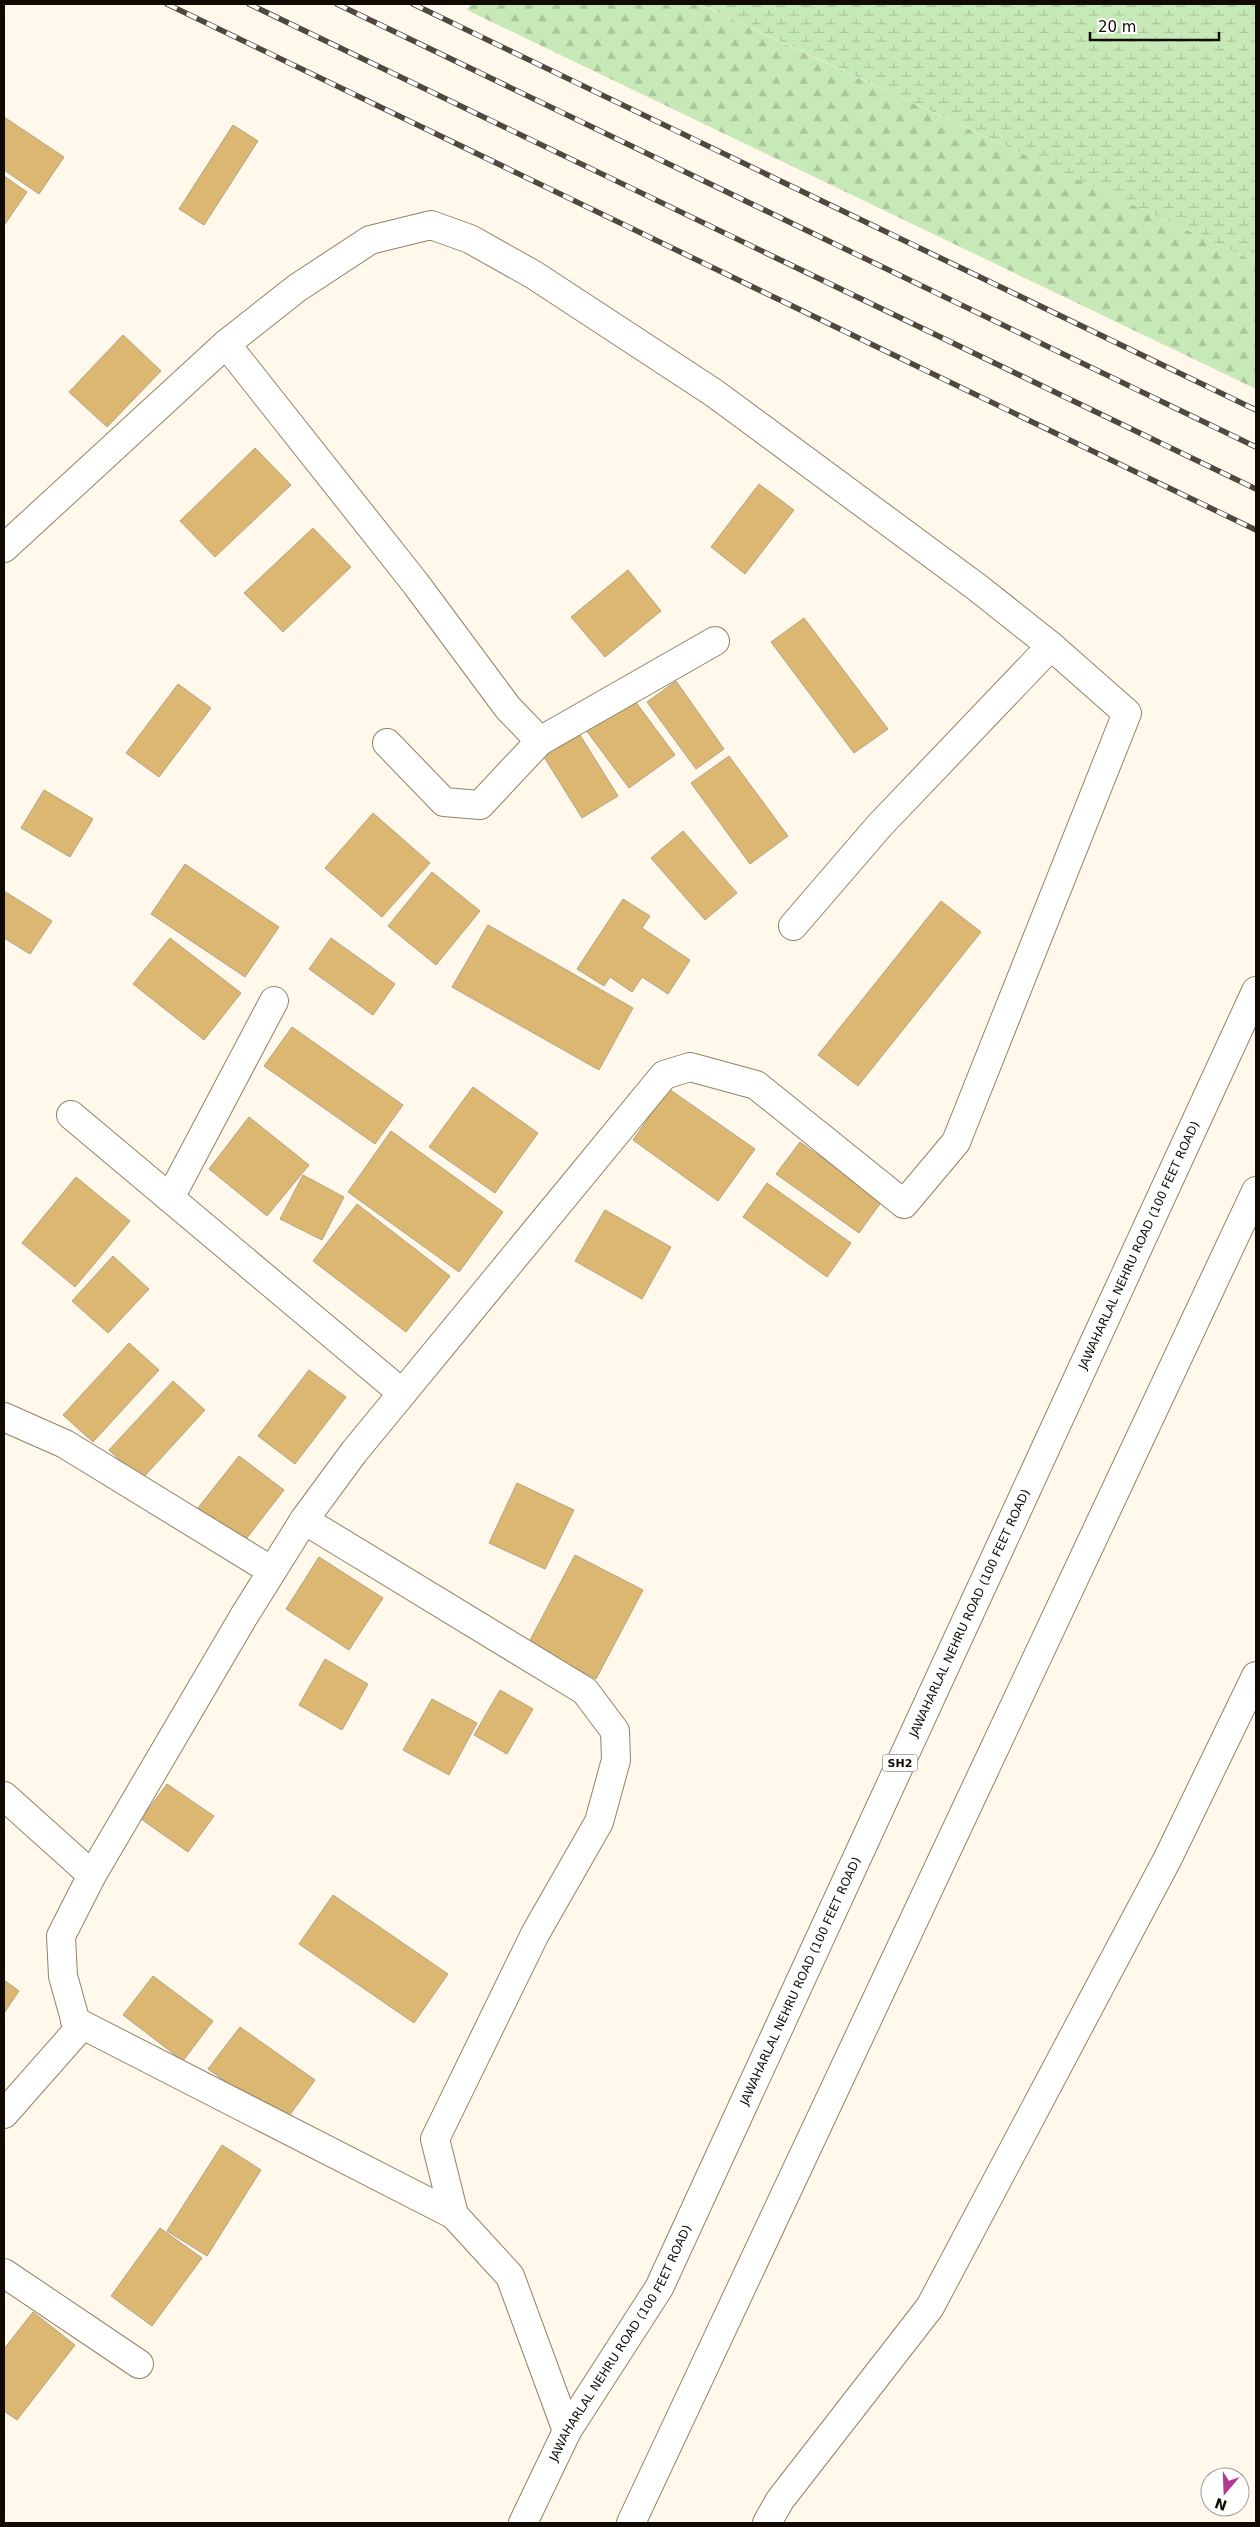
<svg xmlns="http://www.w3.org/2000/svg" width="1260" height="2527" font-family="'DejaVu Sans',sans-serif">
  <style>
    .forest { fill: url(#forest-firs) }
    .wetland { fill: url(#wetland-marsh) }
    .building { fill: #dbb772; stroke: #b4a485 }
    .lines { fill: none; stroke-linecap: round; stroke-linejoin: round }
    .minor-casing { stroke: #928365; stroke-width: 30 }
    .primary-casing { stroke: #928365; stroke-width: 30 }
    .minor { stroke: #fff; stroke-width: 28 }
    .primary { stroke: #fff; stroke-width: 28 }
    .rail-casing { stroke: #4e483f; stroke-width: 5.5 }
    .rail { stroke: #fff; stroke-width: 4; stroke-dasharray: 11; stroke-linecap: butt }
    .labels { text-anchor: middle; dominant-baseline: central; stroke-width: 4.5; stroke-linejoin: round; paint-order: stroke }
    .shield { fill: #fff; stroke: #58544e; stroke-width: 1 }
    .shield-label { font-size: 11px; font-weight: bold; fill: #100a02 }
    .street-label { font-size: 12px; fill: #100a02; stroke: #fff }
  </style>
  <defs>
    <pattern id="forest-firs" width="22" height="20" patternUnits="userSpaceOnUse" patternTransform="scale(1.25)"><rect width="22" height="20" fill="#c7e8b7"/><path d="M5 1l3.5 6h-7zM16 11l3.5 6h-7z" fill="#aac69c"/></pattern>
    <pattern id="wetland-marsh" width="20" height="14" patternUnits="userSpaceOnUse" patternTransform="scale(1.25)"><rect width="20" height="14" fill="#c7e8b7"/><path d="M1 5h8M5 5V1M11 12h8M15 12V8" fill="none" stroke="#aac69c"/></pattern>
  </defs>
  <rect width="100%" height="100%" fill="#fff8eb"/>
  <polygon class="forest" points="471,4 699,4 1256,262 1256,389 467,10"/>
  <polygon class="wetland" points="700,4 1256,4 1256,262"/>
  <g class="building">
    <polygon points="4,117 64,157 39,194 4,170"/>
    <polygon points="233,125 258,141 204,225 179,209"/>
    <polygon points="4,176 27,192 5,224 4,223"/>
    <polygon points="123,335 161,371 107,427 69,392"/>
    <polygon points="255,448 291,485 215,557 180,521"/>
    <polygon points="759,484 794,510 745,574 711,547"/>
    <polygon points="313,528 351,567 283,632 244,593"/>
    <polygon points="628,570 661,611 605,657 571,617"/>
    <polygon points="804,618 888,729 854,753 771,642"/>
    <polygon points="676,681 724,749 696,769 647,702"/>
    <polygon points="178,684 211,708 159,777 126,753"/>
    <polygon points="632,697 675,755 629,788 586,730"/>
    <polygon points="580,735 618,796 582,818 544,757"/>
    <polygon points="729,756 788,836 750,864 691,783"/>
    <polygon points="44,790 93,819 70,857 21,828"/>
    <polygon points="373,813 430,863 382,917 325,868"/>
    <polygon points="683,831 737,893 705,920 651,858"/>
    <polygon points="185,864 279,927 245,977 151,914"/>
    <polygon points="432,872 480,911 436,965 388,926"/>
    <polygon points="4,891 52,921 30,954 4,938"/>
    <polygon points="623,899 650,916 642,928 690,960 668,994 642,977 632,992 610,977 604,986 577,969"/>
    <polygon points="941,901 981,932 858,1086 818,1055"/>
    <polygon points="488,925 633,1008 599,1070 452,987"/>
    <polygon points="170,938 241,993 204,1040 133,984"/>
    <polygon points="331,938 395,984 373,1015 309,969"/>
    <polygon points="292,1027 403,1105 375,1144 264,1066"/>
    <polygon points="473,1087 538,1133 495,1193 429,1147"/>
    <polygon points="669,1089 755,1149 718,1201 633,1140"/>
    <polygon points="249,1117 309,1165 267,1216 209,1169"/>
    <polygon points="391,1131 503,1212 459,1272 348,1192"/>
    <polygon points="800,1142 882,1201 859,1233 776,1174"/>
    <polygon points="303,1175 344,1197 322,1240 280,1219"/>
    <polygon points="76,1177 130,1221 75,1287 22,1243"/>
    <polygon points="767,1183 851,1243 827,1277 743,1217"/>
    <polygon points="357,1204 450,1276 406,1332 313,1261"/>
    <polygon points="605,1210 671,1247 642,1299 575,1261"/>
    <polygon points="113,1256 149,1289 108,1333 72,1301"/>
    <polygon points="129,1343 159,1370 93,1442 63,1415"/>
    <polygon points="309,1370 346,1397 295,1464 258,1436"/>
    <polygon points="173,1381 205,1410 141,1480 109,1450"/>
    <polygon points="239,1456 284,1490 243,1543 198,1508"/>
    <polygon points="517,1483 574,1510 545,1569 489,1543"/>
    <polygon points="575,1555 643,1590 596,1679 528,1644"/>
    <polygon points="319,1557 383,1598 349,1650 286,1609"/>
    <polygon points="325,1659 368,1684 342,1730 299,1705"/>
    <polygon points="500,1690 533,1709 507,1754 474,1735"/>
    <polygon points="432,1699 477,1723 449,1775 403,1750"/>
    <polygon points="167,1784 214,1816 188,1852 141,1819"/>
    <polygon points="333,1895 448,1974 414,2023 299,1944"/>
    <polygon points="153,1976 213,2021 183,2061 123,2015"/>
    <polygon points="4,1980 19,1991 4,2013"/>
    <polygon points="240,2027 315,2080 284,2123 208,2069"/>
    <polygon points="222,2145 261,2170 207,2256 167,2231"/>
    <polygon points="160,2228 202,2258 152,2326 111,2296"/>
    <polygon points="33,2312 75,2345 17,2420 4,2411 4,2349"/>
  </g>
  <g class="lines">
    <defs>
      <g id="minor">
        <polyline points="226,344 416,584 508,708 540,741 715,641"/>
        <polyline points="4,548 226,344 297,288 370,240 431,225 470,239 534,275 714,393 978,588 1051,646 1127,713 956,1142 904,1204 756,1085 690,1067 664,1075 354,1452 304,1520 244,1616 92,1875 61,1936 63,1976 78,2030 4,2114"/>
        <polyline points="387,743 444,802 480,805 540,741"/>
        <polyline points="793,926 880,825 1051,646"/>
        <polyline points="71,1115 402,1393"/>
        <polyline points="170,1198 274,1001"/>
        <polyline points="4,1417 65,1444 272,1571"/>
        <polyline points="304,1520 585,1691 615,1731 616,1760 599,1822 535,1934 435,2139 454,2215 510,2276 567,2431"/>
        <polyline points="4,1796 92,1875"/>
        <polyline points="75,2021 454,2215"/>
        <polyline points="4,2273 139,2364"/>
        <polyline points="767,2523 780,2500 930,2307 1168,1858 1256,1676"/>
      </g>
      <g id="primary">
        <path id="s1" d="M523,2523L567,2431L659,2288L1256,991"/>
        <polyline points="631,2523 1256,1191"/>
      </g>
    </defs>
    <use href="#minor" class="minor-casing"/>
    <use href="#primary" class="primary-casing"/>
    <use href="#minor" class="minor"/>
    <use href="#primary" class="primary"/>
    <defs>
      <g id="rail">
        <polyline points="167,4 1256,530"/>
        <polyline points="249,4 1256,489"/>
        <polyline points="337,4 1256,447"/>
        <polyline points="413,4 1256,410"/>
      </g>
    </defs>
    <use href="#rail" class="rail-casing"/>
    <use href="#rail" class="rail"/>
  </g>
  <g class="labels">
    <rect class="shield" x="882.5" y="1754.5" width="35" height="17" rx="4"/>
    <g class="shield-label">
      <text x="900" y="1763">SH2</text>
    </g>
    <g class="street-label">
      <text stroke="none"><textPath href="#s1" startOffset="1420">JAWAHARLAL NEHRU ROAD (100 FEET ROAD)</textPath></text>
      <text stroke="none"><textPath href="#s1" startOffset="1015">JAWAHARLAL NEHRU ROAD (100 FEET ROAD)</textPath></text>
      <text stroke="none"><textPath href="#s1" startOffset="610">JAWAHARLAL NEHRU ROAD (100 FEET ROAD)</textPath></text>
      <text stroke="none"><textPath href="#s1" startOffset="205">JAWAHARLAL NEHRU ROAD (100 FEET ROAD)</textPath></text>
    </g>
  </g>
  <rect width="1260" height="2527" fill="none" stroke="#100a02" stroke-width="10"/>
  <g transform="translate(1225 2492) rotate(199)"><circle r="24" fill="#ffffff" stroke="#9f9d9a"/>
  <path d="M0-4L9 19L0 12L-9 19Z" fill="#af3b94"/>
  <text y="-8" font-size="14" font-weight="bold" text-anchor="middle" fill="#100a02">N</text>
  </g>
  <path d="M1090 32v8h129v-8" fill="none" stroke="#100a02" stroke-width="2.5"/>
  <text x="1098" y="32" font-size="15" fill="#100a02" stroke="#ffffff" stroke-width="4" paint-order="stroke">20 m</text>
</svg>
